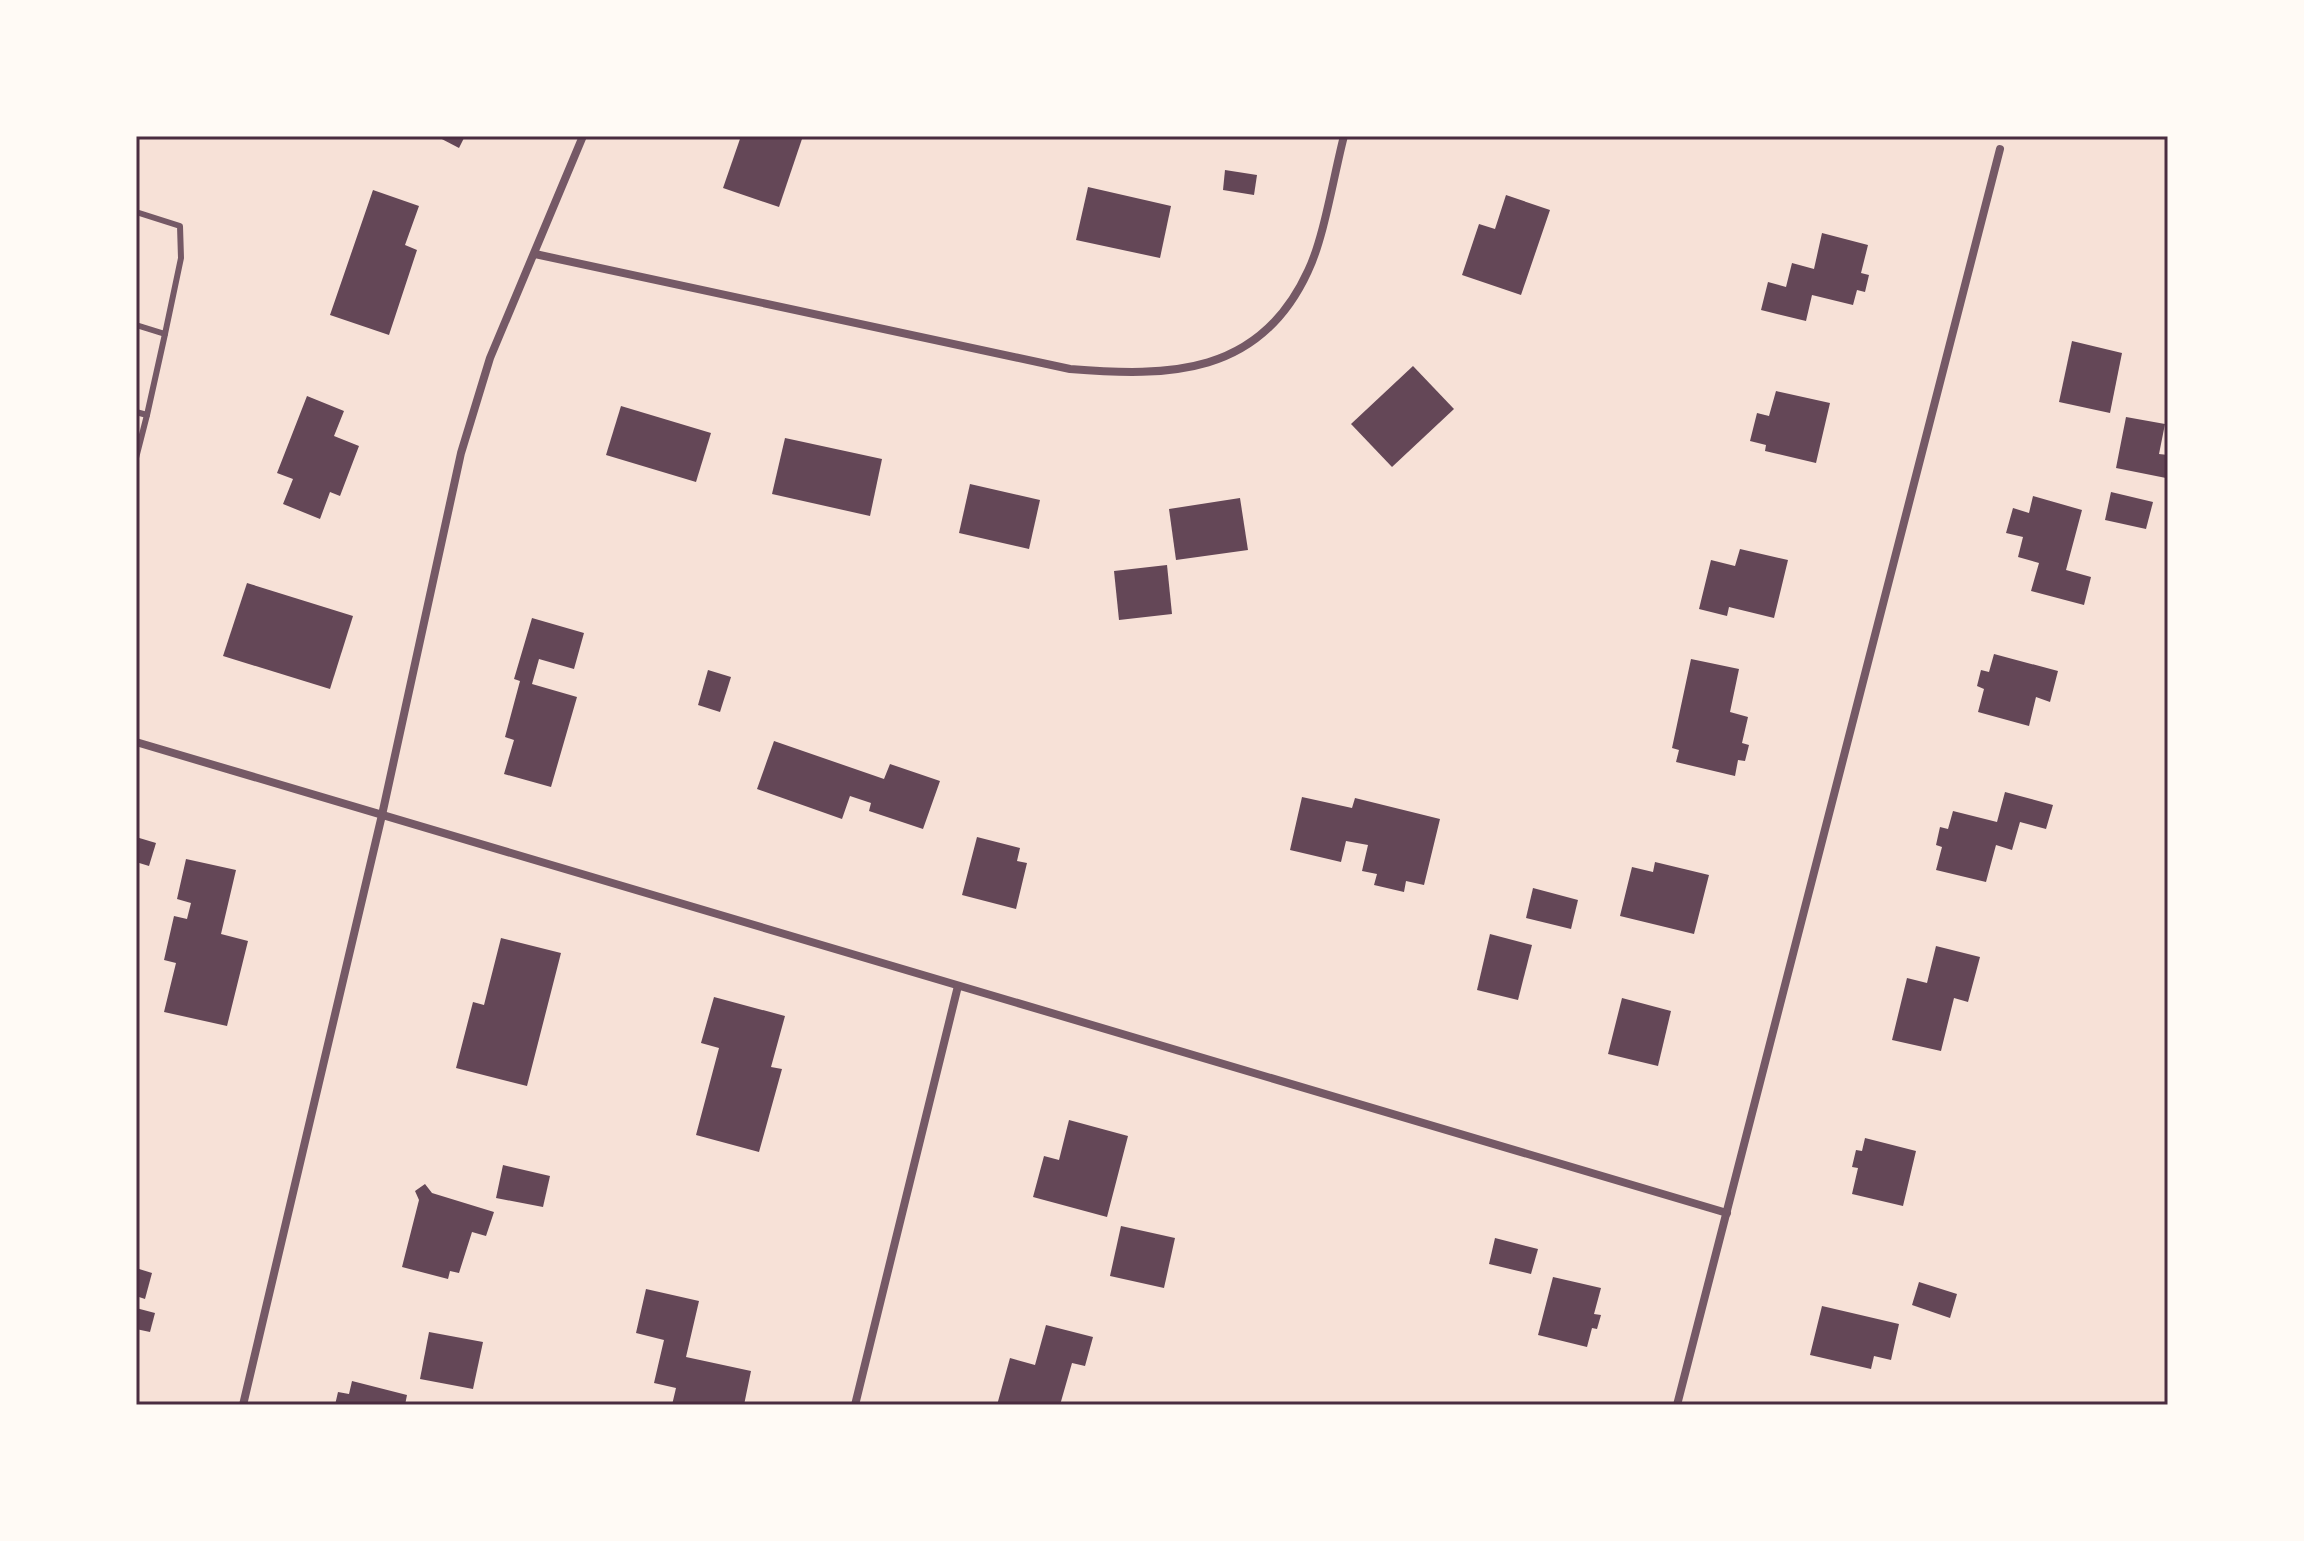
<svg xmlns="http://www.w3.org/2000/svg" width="2304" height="1541" font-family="Mulish,sans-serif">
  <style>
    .building { fill: #644757 }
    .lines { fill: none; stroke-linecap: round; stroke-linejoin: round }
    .service { stroke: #755966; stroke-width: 6 }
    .minor { stroke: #755966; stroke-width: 8 }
    .neatline { fill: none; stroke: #4a2c40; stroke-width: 3 }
  </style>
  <rect width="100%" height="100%" fill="#f7e1d7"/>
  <g class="building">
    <polygon points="436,136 465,136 459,148"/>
    <polygon points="741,136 803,136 779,207 723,188"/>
    <polygon points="1225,170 1257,175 1254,195 1223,190"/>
    <polygon points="1088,187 1171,206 1160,258 1076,240"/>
    <polygon points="373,190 419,206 405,245 417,250 389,335 330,315"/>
    <polygon points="1506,195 1550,210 1521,295 1462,275 1479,224 1495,229"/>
    <polygon points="1822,233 1868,245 1861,273 1869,275 1865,292 1857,290 1853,305 1812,295 1806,321 1761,310 1768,282 1786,287 1792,263 1814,269"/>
    <polygon points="2072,341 2122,353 2110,413 2059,402"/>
    <polygon points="1413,366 1454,409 1392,467 1351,424"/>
    <polygon points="1776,391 1830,403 1816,463 1765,451 1766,445 1750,441 1757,413 1769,416"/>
    <polygon points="307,396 344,411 334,436 359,446 340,496 330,492 320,519 283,504 293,479 277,473"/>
    <polygon points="621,406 711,433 696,482 606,455"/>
    <polygon points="2126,417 2165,424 2159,454 2168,455 2166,478 2116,468"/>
    <polygon points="785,438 882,459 870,516 772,494"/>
    <polygon points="970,484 1040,500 1029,549 959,533"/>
    <polygon points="2111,492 2153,502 2146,529 2105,520"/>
    <polygon points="2033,496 2082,510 2066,570 2091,577 2084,605 2031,591 2039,563 2018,557 2023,537 2006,533 2013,508 2029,513"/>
    <polygon points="1240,498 1248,550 1176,560 1169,509"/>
    <polygon points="1740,549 1788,560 1774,618 1729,607 1727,616 1699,609 1711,560 1735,566"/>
    <polygon points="1167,565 1172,614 1119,620 1114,571"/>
    <polygon points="247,583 353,616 330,689 223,656"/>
    <polygon points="532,618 584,633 574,669 539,659 532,684 577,697 551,787 504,774 514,740 505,737 520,681 514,679"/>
    <polygon points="1994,654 2058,671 2050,702 2036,697 2029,726 1978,712 1984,689 1977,686 1981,670 1989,672"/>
    <polygon points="1691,659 1739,669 1730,712 1748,717 1742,743 1749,745 1745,761 1738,760 1735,776 1676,762 1679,750 1672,748"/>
    <polygon points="708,670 731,677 720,712 698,705"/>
    <polygon points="774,741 884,779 890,764 940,781 923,829 869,811 871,803 850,796 842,819 757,789"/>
    <polygon points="2005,792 2053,805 2046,829 2020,822 2012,850 1996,845 1986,882 1936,870 1942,847 1936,845 1940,827 1948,829 1953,811 1997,822"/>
    <polygon points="1302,797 1352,808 1355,798 1440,819 1424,885 1406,881 1404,892 1374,885 1377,874 1362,871 1368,845 1346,841 1341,862 1290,850"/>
    <polygon points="136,837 156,843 149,866 136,862"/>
    <polygon points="977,837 1020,848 1017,861 1027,863 1016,909 962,895"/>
    <polygon points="186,859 236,870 221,934 248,941 227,1026 164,1012 176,963 164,960 174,916 187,919 191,903 177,899"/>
    <polygon points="1655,862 1709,875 1694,934 1620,916 1632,867 1653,872"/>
    <polygon points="1533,888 1578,900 1571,929 1526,918"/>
    <polygon points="1490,934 1532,945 1518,1000 1477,990"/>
    <polygon points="501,938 561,953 527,1086 456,1068 473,1002 484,1005"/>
    <polygon points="1936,946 1980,957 1968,1002 1954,998 1941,1051 1892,1040 1907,978 1927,983"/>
    <polygon points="714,997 785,1016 771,1067 782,1069 759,1152 696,1135 719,1048 701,1043"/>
    <polygon points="1622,998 1671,1011 1658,1066 1608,1054"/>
    <polygon points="1069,1120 1128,1136 1107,1217 1033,1197 1044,1156 1059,1160"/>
    <polygon points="1865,1138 1916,1151 1903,1206 1852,1194 1858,1168 1852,1167 1856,1150 1862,1151"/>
    <polygon points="503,1165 550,1176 543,1207 496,1198"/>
    <polygon points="425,1184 432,1193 494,1212 486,1236 472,1232 459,1273 450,1271 448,1279 402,1267 419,1200 415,1191"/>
    <polygon points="1121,1226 1175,1238 1164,1288 1110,1276"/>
    <polygon points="1495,1238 1538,1249 1531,1274 1489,1264"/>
    <polygon points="136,1268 152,1273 145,1299 136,1296"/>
    <polygon points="1553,1277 1601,1288 1594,1314 1601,1315 1597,1329 1592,1328 1587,1347 1538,1335"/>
    <polygon points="1919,1282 1957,1294 1950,1318 1912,1305"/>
    <polygon points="646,1289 699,1301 686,1357 751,1371 744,1405 672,1405 676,1388 654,1383 664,1340 636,1333"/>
    <polygon points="1822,1306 1899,1324 1891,1360 1874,1356 1871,1369 1810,1355"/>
    <polygon points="136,1308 155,1313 150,1332 136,1329"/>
    <polygon points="1046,1325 1093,1337 1085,1366 1072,1363 1060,1405 997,1405 1010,1358 1035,1365"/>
    <polygon points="429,1332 483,1342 473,1389 420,1379"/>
    <polygon points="352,1381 407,1395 405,1405 335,1405 338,1392 349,1394"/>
  </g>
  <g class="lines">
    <g class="service">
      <polyline points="136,212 180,226 181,258 165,334 136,325"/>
      <polyline points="136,412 147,415 136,458"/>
      <polyline points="147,415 165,334"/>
    </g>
    <g class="minor">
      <path d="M535,254L1070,369C1169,377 1260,376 1308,271C1324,238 1334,174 1344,136"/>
      <polyline points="136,742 1727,1213"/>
      <polyline points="243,1405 382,815 461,453 490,358 583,136"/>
      <polyline points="855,1405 958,986"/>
      <polyline points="1677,1405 2000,149"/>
    </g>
  </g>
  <rect width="2304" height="1541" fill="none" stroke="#fffaf5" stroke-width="276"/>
  <rect x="138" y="138" width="2028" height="1265" class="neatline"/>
</svg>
